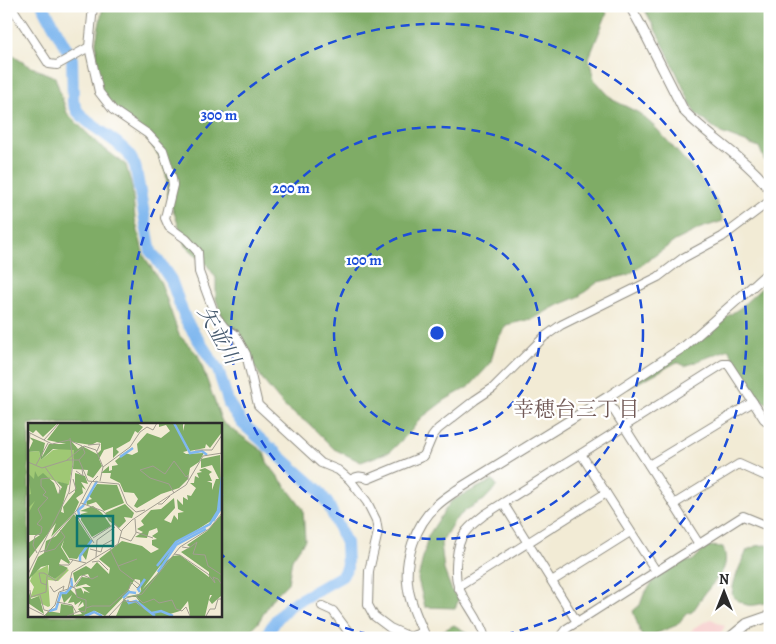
<svg xmlns="http://www.w3.org/2000/svg" width="776" height="644" font-family="Alegreya,'Noto Serif JP',serif">
  <style>
    .built { fill: #f7d0cf }
    .forest { fill: #7fac66; stroke: #556c48; fill-rule: evenodd }
    .lines { fill: none; stroke-linecap: round; stroke-linejoin: round }
    .river { stroke: #7fb7ef; stroke-width: 12 }
    .minor-casing { stroke: #8e8b80; stroke-width: 10 }
    .tertiary-casing { stroke: #8e8b80; stroke-width: 11 }
    .secondary-casing { stroke: #8e8b80; stroke-width: 12 }
    .minor { stroke: #fff; stroke-width: 8 }
    .tertiary { stroke: #fff; stroke-width: 9 }
    .secondary { stroke: #fff; stroke-width: 10 }
    .ring { fill: none; stroke: #1d4ed8; stroke-width: 2.5; stroke-dasharray: 9 6 }
    .labels { text-anchor: middle; dominant-baseline: central; stroke-width: 4.5; stroke-linejoin: round; paint-order: stroke }
    .water-label { font-size: 21px; font-style: italic; fill: #485c70; stroke: #fff }
    .neighbourhood-label { font-size: 21px; fill: #715956; stroke: #fff }
    .inset-river { fill: none; stroke: #7fb7ef; stroke-width: 2.5 }
    .inset-road { fill: none; stroke: #a29e91; stroke-width: 1 }
    .view { fill: #0f766e; fill-opacity: 0.15; stroke: #0f766e; stroke-width: 2.5 }
    .inset-edge { fill: none; stroke: #2b2b2b; stroke-width: 2.5 }
    .centre { fill: #1d4ed8; stroke: #fff; stroke-width: 2.5 }
    .ring-label { font-size: 15px; text-anchor: middle; font-weight: bold; fill: #1d4ed8; stroke: #fff; stroke-width: 4.5; stroke-linejoin: round; paint-order: stroke }
  </style>
  <rect width="100%" height="100%" fill="#fff"/>
  <filter id="ink" filterUnits="userSpaceOnUse"><feTurbulence type="fractalNoise" baseFrequency=".02" numOctaves="2"/><feDisplacementMap in="SourceGraphic" scale="10" xChannelSelector="R" yChannelSelector="G"/><feConvolveMatrix kernelMatrix="1 2 1 2 8 2 1 2 1" color-interpolation-filters="sRGB"/></filter>
  <filter id="wash" filterUnits="userSpaceOnUse"><feTurbulence type="fractalNoise" baseFrequency=".0096" numOctaves="4" result="noise"/><feDisplacementMap in="SourceGraphic" scale="20" xChannelSelector="R" yChannelSelector="G"/><feGaussianBlur stdDeviation="1.12" result="paint"/><feColorMatrix in="noise" values="0 0 0 0 0 0 0 0 0 0 0 0 0 0 0 0 0 1.4 0 .05"/><feComposite in="paint" operator="in"/></filter>
  <g filter="url(#wash)">
    <rect width="100%" height="100%" fill="#f2ebd5"/>
    <polygon class="built" points="711,619 725,626 718,638 684,638 695,627"/>
    <g class="forest">
      <polygon points="103,6 602,6 607,13 589,58 594,79 613,100 639,113 656,128 697,174 716,201 723,221 701,228 675,241 628,275 598,282 578,297 552,308 535,318 506,325 497,341 490,364 470,386 445,400 420,419 411,431 391,451 361,462 334,449 310,425 285,407 266,384 224,322 216,299 216,278 207,265 186,246 168,196 166,173 159,156 138,126 100,99 96,42"/>
      <polygon points="643,6 770,6 770,167 765,161 759,147 721,133 695,113 666,50"/>
      <path d="M6,47C14,61 40,71 55,77L67,113L98,144L126,165L132,187L135,219L144,256L161,283L179,335L198,355L222,422L264,452L267,462L303,509L305,540L292,559L288,583L272,599L258,623L244,636L6,638ZM29,424H220V615H29Z"/>
      <path d="M770,280V405C748,394 739,370 729,349L685,366L677,362L628,388L623,385L740,308Z"/>
      <polygon points="493,480 497,486 484,500 466,510 454,521 441,543 444,570 452,591 459,599 455,608 425,607 418,579 428,536 451,501"/>
      <path d="M765,545L770,546V602C751,606 746,609 732,595C733,578 741,565 747,550L756,546Z"/>
      <path d="M708,546L723,547C731,569 718,576 706,592C701,598 697,606 692,612L686,614L677,625L650,636L642,637L633,611L640,605L644,594L655,579L681,562L692,561Z"/>
      <polygon points="454,625 471,635 471,638 436,638 435,635"/>
    </g>
    <g class="lines">
      <polyline class="river" points="43,6 72,59 73,102 78,112 87,121 117,143 128,153 135,165 151,252 156,258 171,280 186,321 218,370 229,404 242,423 318,490 328,504 346,543 347,567 342,576 289,606 276,620 265,638"/>
    </g>
  </g>
  <g filter="url(#ink)">
    <g class="lines">
      <defs>
        <g id="minor">
          <polyline points="11,6 49,64 57,65 89,47"/>
          <polyline points="93,6 89,47 99,92 113,110 148,134 163,150 172,178 173,185 165,218 169,227 186,239 198,252 199,272 215,315 224,327 235,334 246,354 258,405 321,463 338,470 350,480 367,502 376,520 378,532 369,571 368,605 374,616 390,628 410,637 423,632"/>
          <polyline points="606,398 699,544"/>
          <polyline points="581,454 656,571"/>
          <polyline points="649,465 753,402"/>
          <path d="M350,480C357,476 361,475 368,479L424,456L432,437L438,429L475,400L493,388L544,337L561,325L658,277L683,258L722,237L770,201"/>
          <polyline points="503,503 577,622"/>
          <polyline points="674,504 739,464 770,478"/>
          <polyline points="552,581 630,532"/>
          <polyline points="458,587 606,493"/>
          <polyline points="322,606 333,611 353,638"/>
          <path d="M485,638C480,618 465,604 458,586C454,573 456,545 464,534C469,526 477,521 484,515L723,364H728L764,419L770,424"/>
          <polyline points="559,638 566,629 577,622 743,516 770,527"/>
        </g>
        <g id="tertiary">
          <path d="M630,6L640,24L684,111C711,139 746,158 770,190"/>
          <path d="M426,638C419,622 410,604 408,587C404,560 415,525 436,506C442,500 450,495 457,490L606,398L685,346L770,271"/>
        </g>
        <polyline id="secondary" points="730,638 747,624 770,616"/>
      </defs>
      <use href="#minor" class="minor-casing"/>
      <use href="#tertiary" class="tertiary-casing"/>
      <use href="#secondary" class="secondary-casing"/>
      <use href="#minor" class="minor"/>
      <use href="#tertiary" class="tertiary"/>
      <use href="#secondary" class="secondary"/>
    </g>
  </g>
  <g class="ring">
    <circle cx="437" cy="333" r="103"/>
    <circle cx="437" cy="333" r="206"/>
    <path d="M383 637A309 309 0 0 1 220 553M142 423A309 309 0 1 1 491 637"/>
  </g>
  <g class="labels">
    <g class="water-label">
      <text transform="translate(219 335) rotate(61)">矢並川</text>
    </g>
    <g class="neighbourhood-label">
      <text x="576" y="409">幸穂台三丁目</text>
    </g>
  </g>
  <g transform="translate(28 423)">
    <rect width="194" height="194" fill="#f2ebd5"/>
    <path d="M48,23L41,62L21,56L29,71L19,91L0,92V29L11,28L13,37L25,27ZM20,142V152L27,156L37,145L41,147L30,158L20,157L22,183L20,184L12,180L11,173L2,175L6,164L2,158L5,150Z" fill="#9fc874"/>
    <path d="M0,0H30L15,14L8,7L5,10L0,7ZM32,0H109L115,4L110,10L107,8L102,18L88,26L91,29L85,35V24L76,27L71,36L74,43L65,55L59,52L60,47L45,46L46,27L25,26L13,37L11,28L0,29L5,18L1,14L17,20L14,34L21,21H38L19,17ZM44,19L63,22L69,19L73,20V27L69,31L54,23L50,26ZM131,0H155V8L157,0H194V9L182,25L178,21L177,25L162,28L159,23V28L155,29L158,31L176,30L171,39L162,45L160,56L151,65L133,71L109,85L106,83L110,76L106,70L96,69L92,60L82,55L83,50H73L81,43V48L84,47V43L90,42L87,38L97,30L104,32L110,29L109,21L119,10L133,15L142,8L138,2L131,4ZM192,32L193,69L191,87L186,96L147,121L129,151L113,168L112,157L107,156L100,167L105,169L101,168L77,193L67,188L55,193H17L20,188L32,190L33,181L45,183L46,192L54,191L50,186L56,183L55,179L50,184L53,178L47,182L46,179L40,180L44,172L36,180L33,171L42,166L48,172V166L53,165L56,171V168L62,170L54,164H63L58,161L47,164L54,154L62,155L60,151L52,153L47,160L45,150L58,143L63,146L69,139L81,151L82,145L71,136L94,118L114,123L123,130L131,126L124,122V117L129,116L124,113L130,109L129,105L121,108L119,115L107,114L115,109L109,106L116,102L113,98L123,87L133,86L146,75L147,85L136,97L143,100L146,92L150,97V90L156,89L150,86L149,76L155,82V74L160,77L159,72L163,73L168,65L162,60H166L167,53L171,55L169,50L174,49L171,47L177,45L184,49L181,51L184,58H179L184,60V67L188,56H191L184,42L173,45V36ZM7,48L10,54L15,50L26,60L30,71L34,64L28,58L40,61L33,89L36,90L35,84L47,69V50L57,53L60,61L53,59L58,67L54,64L55,70L48,75L51,79L46,90L23,114L28,100L0,137V120L12,112H0V91L7,78L0,85V72L3,71L0,50L6,56ZM69,61L89,62L96,80L76,88L68,79L59,82L58,78L64,76L61,73ZM97,81L106,90L104,95L96,94L98,98L91,105L81,98L77,90ZM65,83L74,90L83,103L64,114L53,97V91L60,89L52,88ZM46,91L63,117L58,137L53,130L49,136L41,135L34,124L36,117L33,124L42,139L41,141L33,136L31,141L40,145L27,156L20,152L21,142L13,144L0,157L10,134L16,130L18,118L28,113ZM194,91L193,173L184,181L181,177L184,172H182L177,193H162L160,178L152,188L142,191L144,193H88L96,175L100,180L111,178L108,174H97L111,171L132,143L145,133L152,132L181,154V149L153,129L162,124L159,122L179,108ZM0,166L3,176L11,173L16,191L0,180Z" fill="#7fac66" fill-rule="evenodd"/>
    <path class="inset-river" d="M146,0L162,30L174,28L179,32M92,34L105,25M52,95L50,87L55,83L69,58M185,98L193,85L194,71M52,139V133L64,117M129,143L148,119L182,101L190,88L194,54M130,149L148,122L178,106M112,169L110,166L117,156M95,175L101,169L108,170M99,177L101,180L108,178L127,193M21,188L28,186L33,170H38L44,163L43,155M124,190L133,188L145,193M57,193L66,189L74,193"/>
    <path class="inset-road" d="M0,9L24,21L41,17L54,23M16,17L31,0M60,22L72,21L69,28M0,26L2,10M167,27H184L194,12M39,37L56,23L68,27L75,44M51,37L57,30L54,23M0,39L14,45L40,37H51L60,58L91,61L99,81L108,89L117,87M8,42L20,20M17,44L32,65L31,71M48,48L55,53L54,46M72,58L75,44L102,24L112,9L119,4L125,7L129,0M146,70L141,61L122,55L112,47L125,43L137,51L146,38L158,54L160,52V57M41,71L48,66L45,56M53,80L75,88L93,108M130,81H134L142,73M47,90L66,120M108,109L125,115M92,114L103,118L108,110L107,96M65,115L85,102M154,124L161,125L169,119L165,131L177,132L180,143L194,152M62,126L73,129L75,122L86,116M12,129L18,127L23,116L49,87L63,60L70,53M16,129L27,126L37,114L32,107M9,130L5,122L7,113L13,110L14,104L9,101L14,95L10,86L20,75L15,72L18,69L13,63V56L22,55M146,131L152,132L180,151L187,160L185,154L190,156L194,162M68,134L69,117L87,104M41,136L58,140M64,139L71,138L80,147M31,142H41L45,137M90,143L109,136M16,150L28,158L38,147M16,150H11L13,160L19,162M0,151L41,69L45,40L42,15M22,163L26,169L36,163L35,167M42,163L47,165L49,174L58,177V185M45,165L55,152L64,156L70,153M2,167L3,174L18,169L19,153M12,172L16,187L21,188M108,173L115,180L126,176L131,180L144,177L148,186L154,188L158,184L162,193M96,178L109,179L116,186M29,179L44,182L48,189M0,184L16,192M16,193L27,182L31,169L40,166L44,149L90,121L94,107L104,97L158,62L175,33L194,30M39,193L52,188L57,189L58,185L64,183H82L101,166L103,159L109,165L112,162L92,147L82,126M81,193L98,175L114,171L152,124L181,106L194,90M178,193L182,186H187L190,176H194"/>
    <path class="view" d="M49,93H85V123H49Z"/>
    <rect width="194" height="194" class="inset-edge"/>
  </g>
  <circle cx="437" cy="333" r="8" class="centre"/>
  <g class="ring-label">
    <text x="219" y="120">300 m</text>
    <text x="291" y="193">200 m</text>
    <text x="364" y="265">100 m</text>
  </g>
  <rect width="776" height="644" fill="none" stroke="#fff" stroke-width="25"/>
  <g transform="translate(724 592)" stroke="#ffffff" stroke-width="4" paint-order="stroke">
  <path d="M0-4L9 19L0 12L-9 19Z" fill="#2b2b2b"/>
  <text y="-8" font-size="14" font-weight="bold" text-anchor="middle" fill="#2b2b2b">N</text>
  </g>
</svg>
